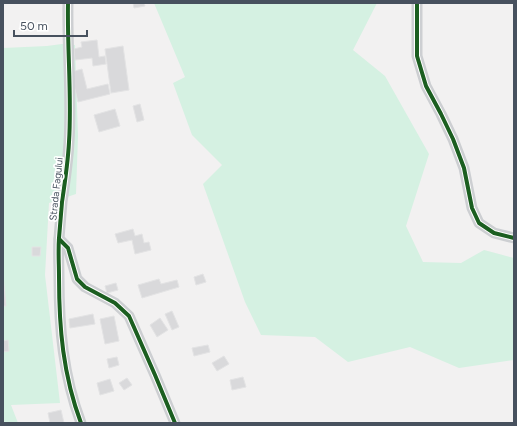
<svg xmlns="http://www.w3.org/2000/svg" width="517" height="426" font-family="Figtree,sans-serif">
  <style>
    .green { fill: #d5f1e2 }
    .building { fill: #d9d9db; stroke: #e3e3e4 }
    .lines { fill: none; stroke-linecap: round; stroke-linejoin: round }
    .minor { stroke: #cdcfd2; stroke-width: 11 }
    .cycleway-casing { stroke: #fff; stroke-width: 6 }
    .cycleway { stroke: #1b5e20; stroke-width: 4 }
    .labels { text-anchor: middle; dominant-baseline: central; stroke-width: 3.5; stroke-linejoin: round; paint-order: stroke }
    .street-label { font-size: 10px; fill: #47515e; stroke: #fff }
  </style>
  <rect width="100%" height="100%" fill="#f2f1f1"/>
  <g class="green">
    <polygon points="154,3 377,3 353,50 385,76 429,154 406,226 423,262 461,263 484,250 514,258 514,360 459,368 410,347 348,362 315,337 261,335 245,302 203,184 222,165 192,135 173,83 185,77"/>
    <polygon points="62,44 75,45 78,136 76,194 49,203 45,275 60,403 11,405 18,423 3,423 3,48 47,46"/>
  </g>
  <g class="building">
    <polygon points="133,3 144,3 145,6 134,8"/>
    <polygon points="97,40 99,57 105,56 106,64 93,66 92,58 75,60 74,49 82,47 81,42"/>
    <polygon points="123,46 129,90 111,93 105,49"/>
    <polygon points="82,69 87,89 108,84 110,94 78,102 71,72"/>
    <polygon points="140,104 144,120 137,122 133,106"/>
    <polygon points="115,109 120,126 99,132 94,115"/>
    <polygon points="133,229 135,236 142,234 144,243 149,242 151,250 135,254 132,240 118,243 115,234"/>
    <polygon points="32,247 41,247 40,256 32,256"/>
    <polygon points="203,274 206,282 196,285 194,277"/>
    <polygon points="3,275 6,306 3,306"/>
    <polygon points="159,279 161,284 177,280 179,287 142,298 138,285"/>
    <polygon points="116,283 118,290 107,293 105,286"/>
    <polygon points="172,311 179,327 172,330 165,314"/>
    <polygon points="93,314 95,324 70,328 69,319"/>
    <polygon points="114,316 119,341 105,344 100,319"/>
    <polygon points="160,318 168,330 157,337 150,325"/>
    <polygon points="8,340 9,351 3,352 3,341"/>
    <polygon points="208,345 210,352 194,356 192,348"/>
    <polygon points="224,356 229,364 217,371 212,363"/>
    <polygon points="117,357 119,365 109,368 107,359"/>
    <polygon points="243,377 246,387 232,390 230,380"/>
    <polygon points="127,378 132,385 124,390 119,383"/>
    <polygon points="110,379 114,391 100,395 97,383"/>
    <polygon points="61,410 64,423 50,423 48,413"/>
  </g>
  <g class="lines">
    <g class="minor">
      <path d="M68,3C67,49 72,96 69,142C68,162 65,182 62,202C61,214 60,226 59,238C58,251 59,264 59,277C59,328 63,375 81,423"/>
      <polyline points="417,3 417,56 426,86 441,114 453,139 464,168 472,208 479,223 494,233 514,238"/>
      <polyline points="59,239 68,248 77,279 85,287 115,303 129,316 155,375 175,423"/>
    </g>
    <defs>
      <g id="cycleway">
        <path d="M68,3C67,49 72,96 69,142C68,162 65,182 62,202C61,214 60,226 59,238C58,251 59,264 59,277C59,328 63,375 81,423"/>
        <polyline points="417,3 417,56 426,86 441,114 453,139 464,168 472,208 479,223 494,233 514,238"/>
        <polyline points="59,239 68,248 77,279 85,287 115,303 129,316 155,375 175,423"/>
      </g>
    </defs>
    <use href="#cycleway" class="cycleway-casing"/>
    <use href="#cycleway" class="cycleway"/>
  </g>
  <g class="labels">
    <g class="street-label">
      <text transform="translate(56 189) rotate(-84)">Strada Fagului</text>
    </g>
  </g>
  <rect width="517" height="426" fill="none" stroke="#47515e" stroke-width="8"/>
  <path d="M14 30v6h73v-6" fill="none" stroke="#47515e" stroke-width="2"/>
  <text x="20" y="30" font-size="12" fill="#47515e" stroke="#ffffff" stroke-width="3" paint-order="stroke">50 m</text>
</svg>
